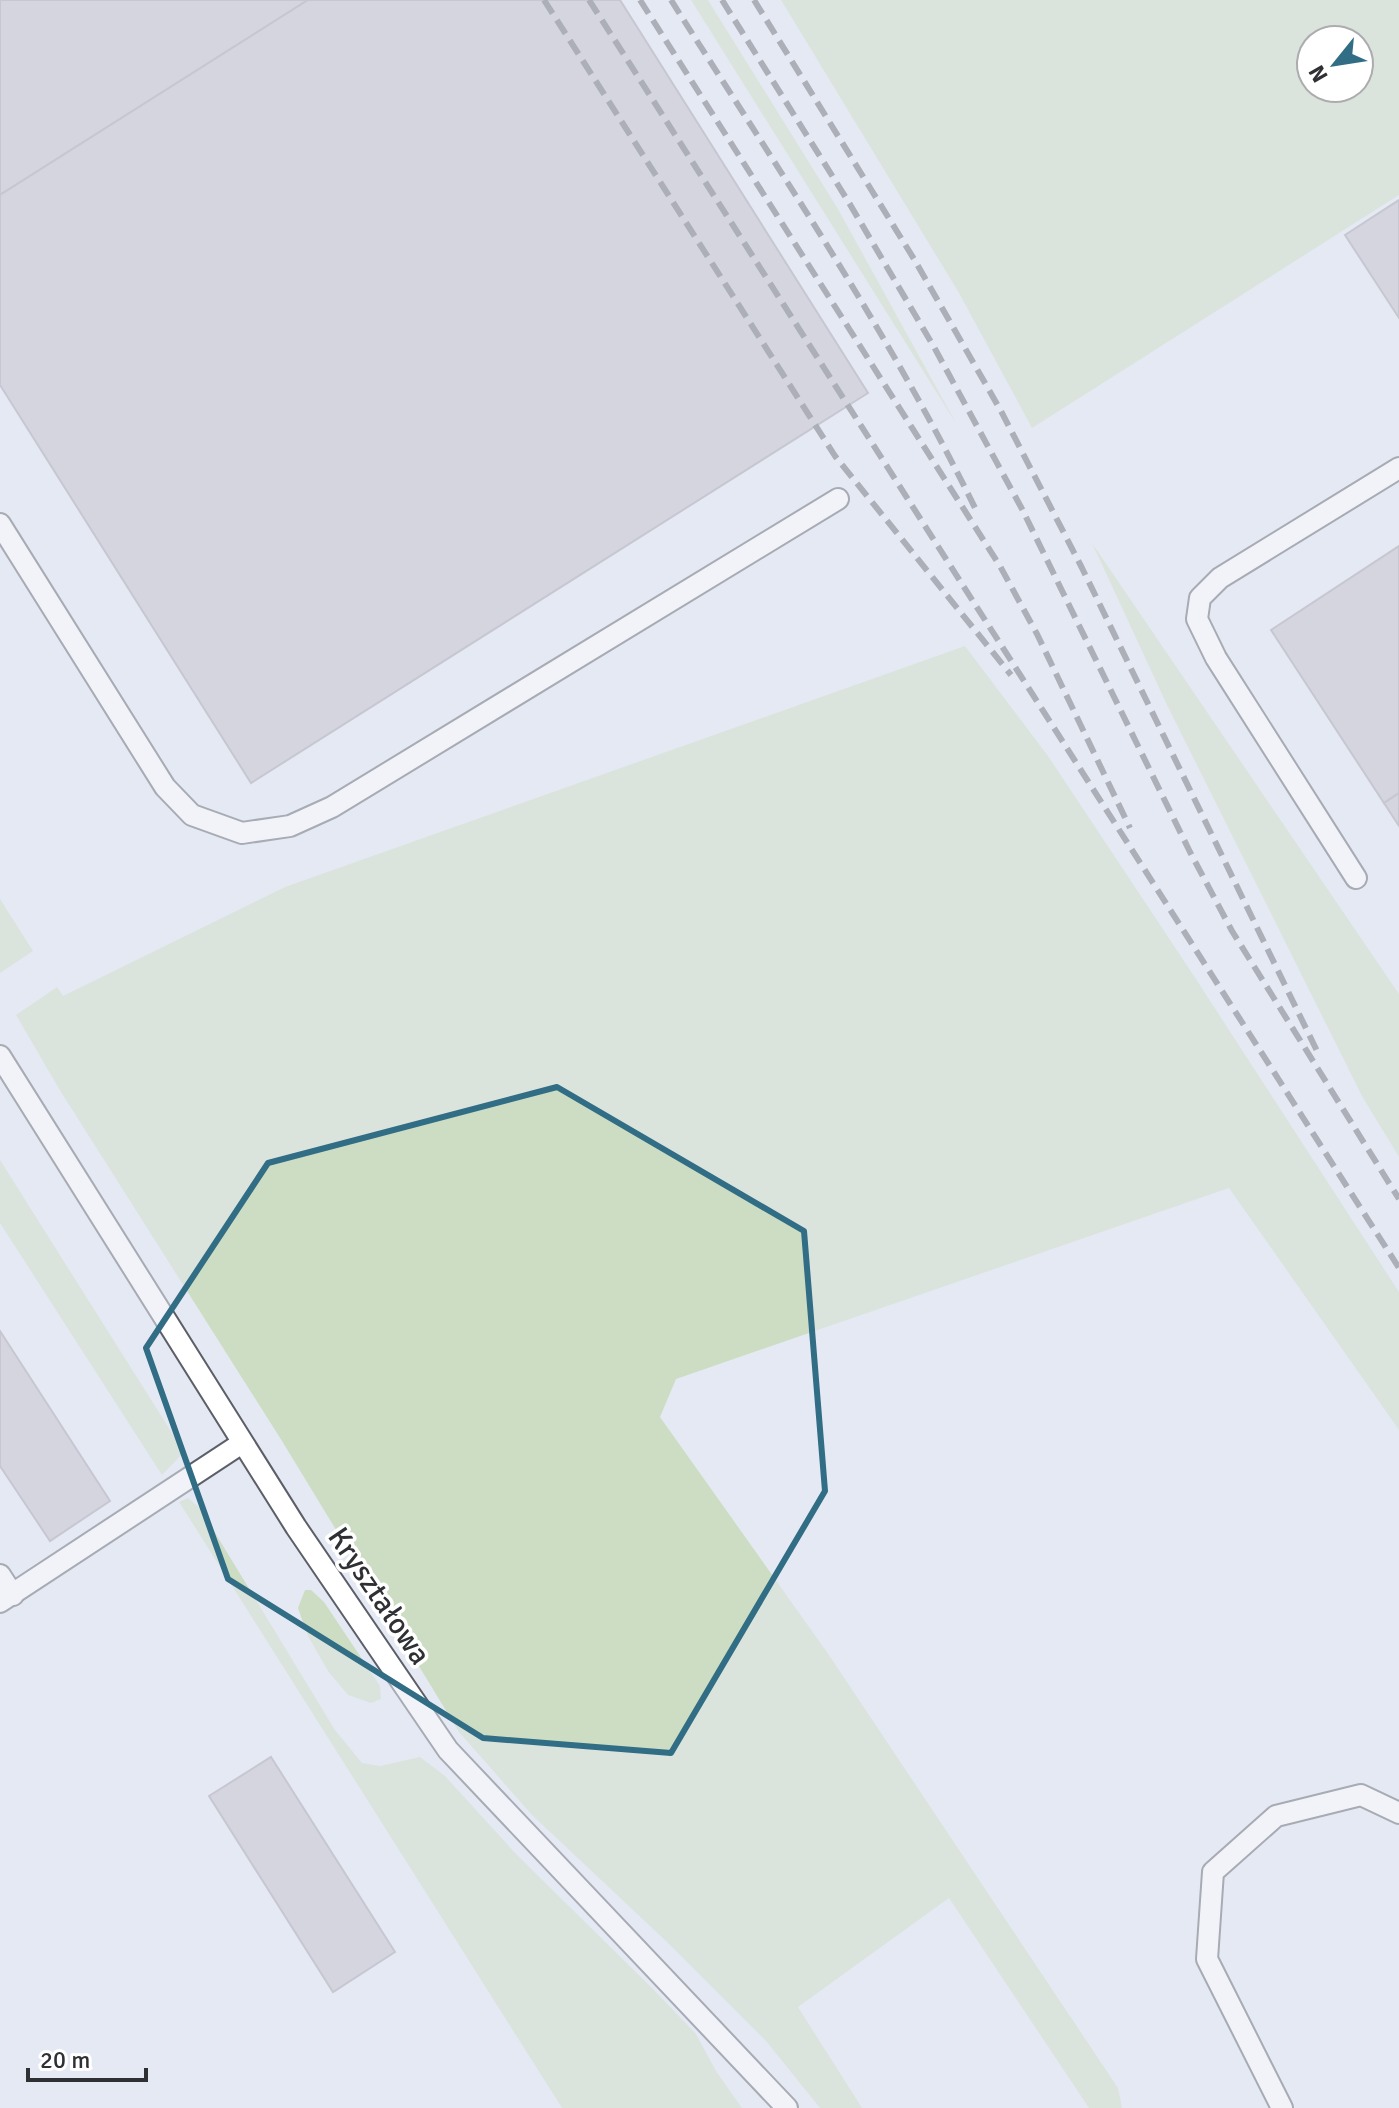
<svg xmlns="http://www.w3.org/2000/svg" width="1399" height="2108" font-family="Signika,sans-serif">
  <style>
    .green { fill: #cdddc3; fill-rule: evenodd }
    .building { fill: #bfbcc7; stroke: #a09ea8; stroke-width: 2 }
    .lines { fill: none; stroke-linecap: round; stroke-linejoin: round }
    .service-casing { stroke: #5c5f68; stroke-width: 24 }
    .service { stroke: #fff; stroke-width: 20 }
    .rail { stroke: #67696f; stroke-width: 6; stroke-dasharray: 16 8; stroke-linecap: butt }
    .marked { fill: none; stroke: #316d84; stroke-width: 6; stroke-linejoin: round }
    .labels { text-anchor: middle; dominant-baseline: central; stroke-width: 7; stroke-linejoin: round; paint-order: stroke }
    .street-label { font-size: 30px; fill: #2f3034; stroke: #fff }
  </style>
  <rect width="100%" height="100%" fill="#e5e9f3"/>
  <g class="green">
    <polygon points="691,0 708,0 838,209 957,425"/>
    <path d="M781,0H1399V195L1032,428L959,293ZM1311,40H1359V88H1311Z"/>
    <polygon points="1092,543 1399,994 1399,1157 1363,1098 1167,705"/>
    <polygon points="965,646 1048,756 1194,976 1399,1292 1399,1430 1229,1188 676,1379 660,1417 829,1655 1118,2088 1122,2108 1089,2108 949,1898 798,2007 862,2108 820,2108 766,2041 668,1943 532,1815 459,1732 282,1441 61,1092 16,1015 57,987 63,996 285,887"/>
    <polygon points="0,899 33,951 0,973"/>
    <polygon points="0,1160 184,1452 162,1475 0,1223"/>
    <polygon points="188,1498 200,1508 335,1730 362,1763 380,1766 420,1757 445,1776 517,1855 654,1990 696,2034 716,2071 742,2108 562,2108 179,1502"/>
    <polygon points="305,1590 311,1590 324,1602 380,1686 381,1699 371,1703 348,1695 328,1671 308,1636 298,1608"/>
  </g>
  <g class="building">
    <polygon points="0,0 308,0 0,195"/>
    <polygon points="308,0 620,0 868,393 251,783 0,385 0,195"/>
    <polygon points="1399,200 1399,318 1345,235"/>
    <polygon points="1399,546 1399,793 1384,803 1271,630"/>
    <polygon points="1399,793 1399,826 1384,803"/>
    <polygon points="0,1331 110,1501 50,1541 0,1466"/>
    <polygon points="271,1757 395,1952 333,1992 209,1796"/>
  </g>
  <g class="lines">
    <defs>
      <g id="service">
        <polyline points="0,524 165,787 192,815 242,833 290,826 332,807 838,499"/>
        <polyline points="1356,878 1216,658 1197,619 1200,598 1220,578 1399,468"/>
        <polyline points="0,1056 296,1527 448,1750 787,2108"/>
        <polyline points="0,1575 13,1595"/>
        <polyline points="0,1602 242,1443"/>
        <polyline points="1282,2108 1207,1959 1213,1872 1276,1816 1361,1795 1399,1813"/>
      </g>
    </defs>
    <use href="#service" class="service-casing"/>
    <use href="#service" class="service"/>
    <g class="rail">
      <polyline points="544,0 835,456 1011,675"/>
      <polyline points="589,0 1399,1268"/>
      <polyline points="640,0 1000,566 1037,634 1130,828"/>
      <path d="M671,0C777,168 890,333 977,512"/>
      <polyline points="722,0 848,201 934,347 1022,509 1190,852 1232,931 1399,1199"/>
      <polyline points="754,0 914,259 1001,411 1082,568 1318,1053"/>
    </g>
  </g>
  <path d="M0 0H1399V2108H0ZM557,1087L804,1231L825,1491L671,1753L483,1738L228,1579L146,1348L268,1163Z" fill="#e5e9f3" fill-opacity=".55" fill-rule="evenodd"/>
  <path class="marked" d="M557,1087L804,1231L825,1491L671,1753L483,1738L228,1579L146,1348L268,1163Z"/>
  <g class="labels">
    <g class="street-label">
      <text transform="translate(379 1596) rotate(56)">Kryształowa</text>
    </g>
  </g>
  <g transform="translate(1335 64) rotate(240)"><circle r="38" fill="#ffffff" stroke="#acacae" stroke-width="2"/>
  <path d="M0-6L14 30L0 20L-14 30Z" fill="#316d84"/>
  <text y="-12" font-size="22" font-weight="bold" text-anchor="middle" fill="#2f3034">N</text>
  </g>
  <path d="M28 2068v12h118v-12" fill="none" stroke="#2f3034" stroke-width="4"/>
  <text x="40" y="2068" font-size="24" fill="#2f3034" stroke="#ffffff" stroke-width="6" paint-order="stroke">20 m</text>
</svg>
